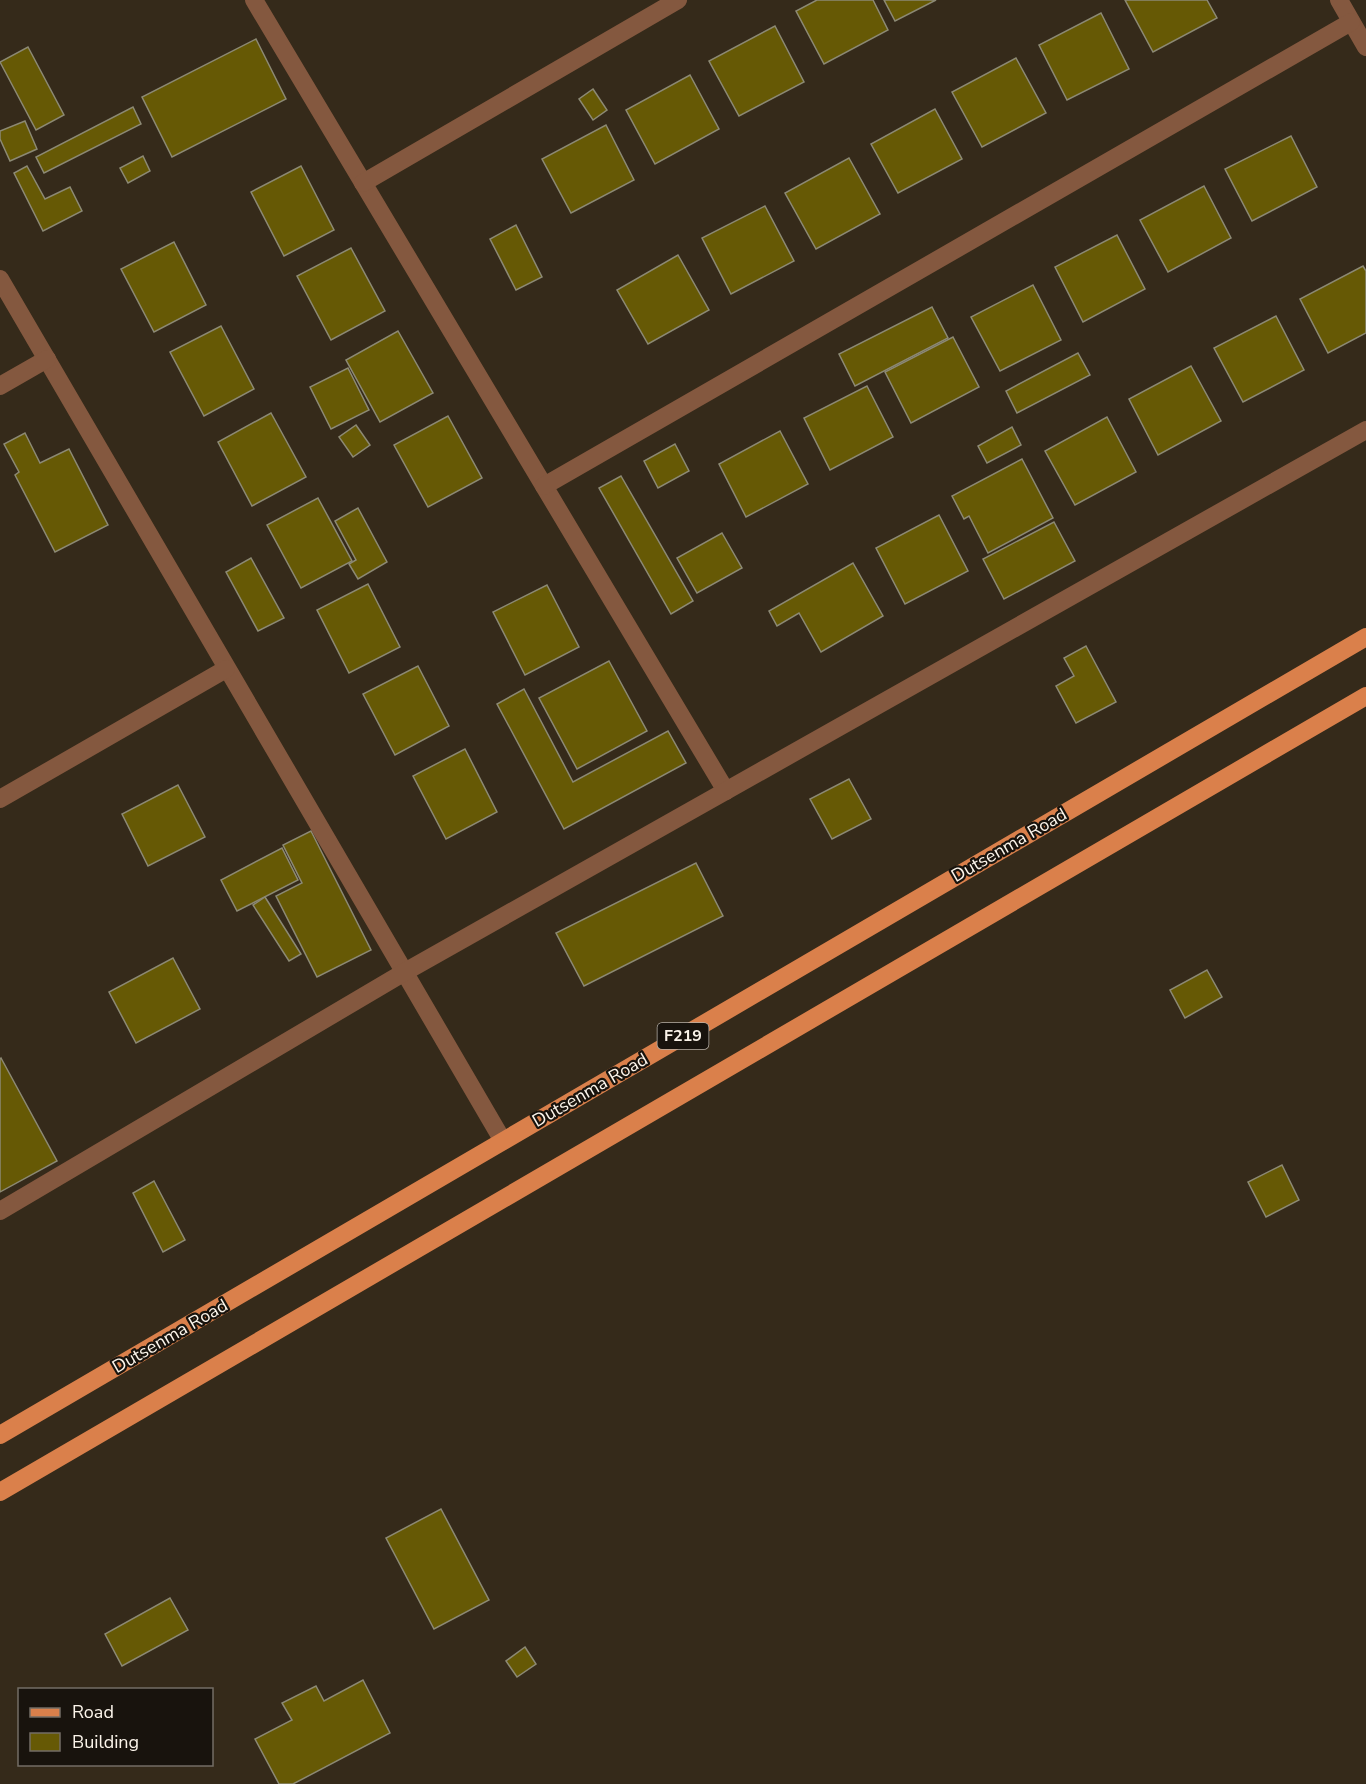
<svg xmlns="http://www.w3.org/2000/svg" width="1366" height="1784" font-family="'Nunito Sans',sans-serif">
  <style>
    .building { fill: #665905; stroke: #8c8974; stroke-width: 1.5 }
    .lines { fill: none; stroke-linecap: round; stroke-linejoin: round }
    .minor { stroke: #84583f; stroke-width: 18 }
    .major { stroke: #da804b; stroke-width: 18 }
    .labels { text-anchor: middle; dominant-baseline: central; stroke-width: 4.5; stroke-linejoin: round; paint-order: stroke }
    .shield { fill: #18130d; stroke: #b7b0a8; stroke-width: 1.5 }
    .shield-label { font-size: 16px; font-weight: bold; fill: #fbf4ea }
    .street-label { font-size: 18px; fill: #fbf4ea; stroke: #18130d }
  </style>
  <rect width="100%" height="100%" fill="#352a1a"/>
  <g class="building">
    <polygon points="817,0 873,0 888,30 824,64 796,11"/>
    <polygon points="884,0 936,0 895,21"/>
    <polygon points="1125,0 1207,0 1217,18 1153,52"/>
    <polygon points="1101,13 1129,69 1067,100 1039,45"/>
    <polygon points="775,26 804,82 739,116 709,61"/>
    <polygon points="256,39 286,99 172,157 142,97"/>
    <polygon points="28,47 64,115 36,130 0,62"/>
    <polygon points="1016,58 1046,113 982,147 952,92"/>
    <polygon points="690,75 719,129 655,164 626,110"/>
    <polygon points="593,89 607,110 593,120 579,99"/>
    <polygon points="133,107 141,124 44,173 36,157"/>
    <polygon points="935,109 962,159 898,193 871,144"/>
    <polygon points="25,121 37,149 10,161 0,139 0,131"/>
    <polygon points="606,125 634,180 571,213 542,159"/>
    <polygon points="1291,136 1317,187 1252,221 1225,169"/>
    <polygon points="143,156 150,171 128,183 120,168"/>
    <polygon points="849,158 880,214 816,249 785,193"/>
    <polygon points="27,166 45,199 70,187 82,211 43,231 14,173"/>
    <polygon points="301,166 334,230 284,256 251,192"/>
    <polygon points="1204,186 1231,238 1168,272 1140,220"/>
    <polygon points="765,206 794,261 731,294 702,238"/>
    <polygon points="516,225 542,277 516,290 490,239"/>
    <polygon points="1117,235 1145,289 1083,322 1055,267"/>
    <polygon points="174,242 206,305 154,332 121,269"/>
    <polygon points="351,248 385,311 331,340 297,276"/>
    <polygon points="678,255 709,310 648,344 617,290"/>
    <polygon points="1363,266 1366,271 1366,333 1328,353 1300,299"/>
    <polygon points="1033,285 1061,340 1000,371 971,317"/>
    <polygon points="932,307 948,338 855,386 839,354"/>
    <polygon points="1276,316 1304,370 1243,402 1214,348"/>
    <polygon points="221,326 254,389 204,416 170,352"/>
    <polygon points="398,331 433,393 380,422 346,360"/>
    <polygon points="953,337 979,387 911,423 885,372"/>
    <polygon points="1078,353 1090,375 1017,413 1006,391"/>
    <polygon points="1191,366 1221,421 1158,455 1129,399"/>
    <polygon points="348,368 369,410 331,429 310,387"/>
    <polygon points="867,386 893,437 830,470 804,418"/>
    <polygon points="271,413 306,477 252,506 218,442"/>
    <polygon points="448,416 482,478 428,507 394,445"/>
    <polygon points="1107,417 1136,472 1075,505 1045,451"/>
    <polygon points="356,425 370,445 353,457 339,437"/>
    <polygon points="1012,427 1021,445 987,463 978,446"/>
    <polygon points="780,431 808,484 746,517 719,464"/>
    <polygon points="25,433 40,463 69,449 108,525 55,552 15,475 19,472 4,444"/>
    <polygon points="675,444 689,471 658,488 644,461"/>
    <polygon points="1022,459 1053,518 988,553 969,516 964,519 952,496"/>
    <polygon points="621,476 693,601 671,614 599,488"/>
    <polygon points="318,498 352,561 301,588 267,525"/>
    <polygon points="358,508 387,562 358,579 349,564 356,560 335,521"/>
    <polygon points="939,515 968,571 905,604 876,548"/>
    <polygon points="1054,522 1075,561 1004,599 983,559"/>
    <polygon points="722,533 742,568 697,593 677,558"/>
    <polygon points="251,558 284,618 258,631 226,572"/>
    <polygon points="853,563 883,616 821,652 799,613 777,626 769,611"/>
    <polygon points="368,584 400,647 349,673 317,610"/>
    <polygon points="547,585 579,647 525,675 493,612"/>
    <polygon points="1086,646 1116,702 1076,723 1056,686 1074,676 1064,658"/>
    <polygon points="609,661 647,731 577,769 539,698"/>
    <polygon points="418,666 449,726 395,755 363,694"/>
    <polygon points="524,689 573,782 668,731 686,763 564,829 497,704"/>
    <polygon points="465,749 497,812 446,839 413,776"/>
    <polygon points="849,779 871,819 832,839 810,799"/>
    <polygon points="178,785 205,837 148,866 122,814"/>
    <polygon points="311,831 371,950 317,977 276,896 302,883 283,845"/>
    <polygon points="282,848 298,880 237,911 221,880"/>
    <polygon points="696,863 723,916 584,986 556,933"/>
    <polygon points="265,897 301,954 289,961 253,905"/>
    <polygon points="173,958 200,1009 136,1043 109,992"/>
    <polygon points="1207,970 1222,997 1185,1018 1170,990"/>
    <polygon points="1,1058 57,1161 0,1192 0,1059"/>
    <polygon points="1282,1165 1299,1200 1266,1217 1248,1182"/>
    <polygon points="154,1181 185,1240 163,1252 133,1193"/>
    <polygon points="441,1509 489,1600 434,1629 386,1538"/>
    <polygon points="170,1598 188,1630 122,1666 105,1634"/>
    <polygon points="525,1647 536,1664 517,1677 506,1661"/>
    <polygon points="363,1680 390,1733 293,1784 279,1784 255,1739 292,1720 282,1703 316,1686 324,1701"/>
  </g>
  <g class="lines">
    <g class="minor">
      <polyline points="254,0 726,791"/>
      <polyline points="1339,0 1366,47"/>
      <polyline points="363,183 678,0"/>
      <polyline points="0,279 503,1141"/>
      <polyline points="0,386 47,359"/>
      <polyline points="544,486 1351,22"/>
      <polyline points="0,799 226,669"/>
      <polyline points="0,1211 403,973 1366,430"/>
    </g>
    <g class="major">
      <polyline points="0,1435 1366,637"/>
      <polyline points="0,1492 1366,696"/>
    </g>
  </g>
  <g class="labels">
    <rect class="shield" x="657.5" y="1023" width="51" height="26" rx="4.5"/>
    <g class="shield-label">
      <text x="683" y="1036">F219</text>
    </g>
    <g class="street-label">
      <text transform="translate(1009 845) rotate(-30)">Dutsenma Road</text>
      <text transform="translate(590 1090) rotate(-30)">Dutsenma Road</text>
      <text transform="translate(170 1336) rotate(-30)">Dutsenma Road</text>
    </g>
  </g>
  <rect x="18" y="1688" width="195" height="78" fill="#18130d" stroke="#736d65" stroke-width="1.5"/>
  <rect x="30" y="1708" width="30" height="9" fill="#da804b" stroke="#736d65" stroke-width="1.5"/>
  <text x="72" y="1718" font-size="18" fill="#fbf4ea">Road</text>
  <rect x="30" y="1733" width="30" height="18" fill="#665905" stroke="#736d65" stroke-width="1.5"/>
  <text x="72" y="1748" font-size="18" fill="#fbf4ea">Building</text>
</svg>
